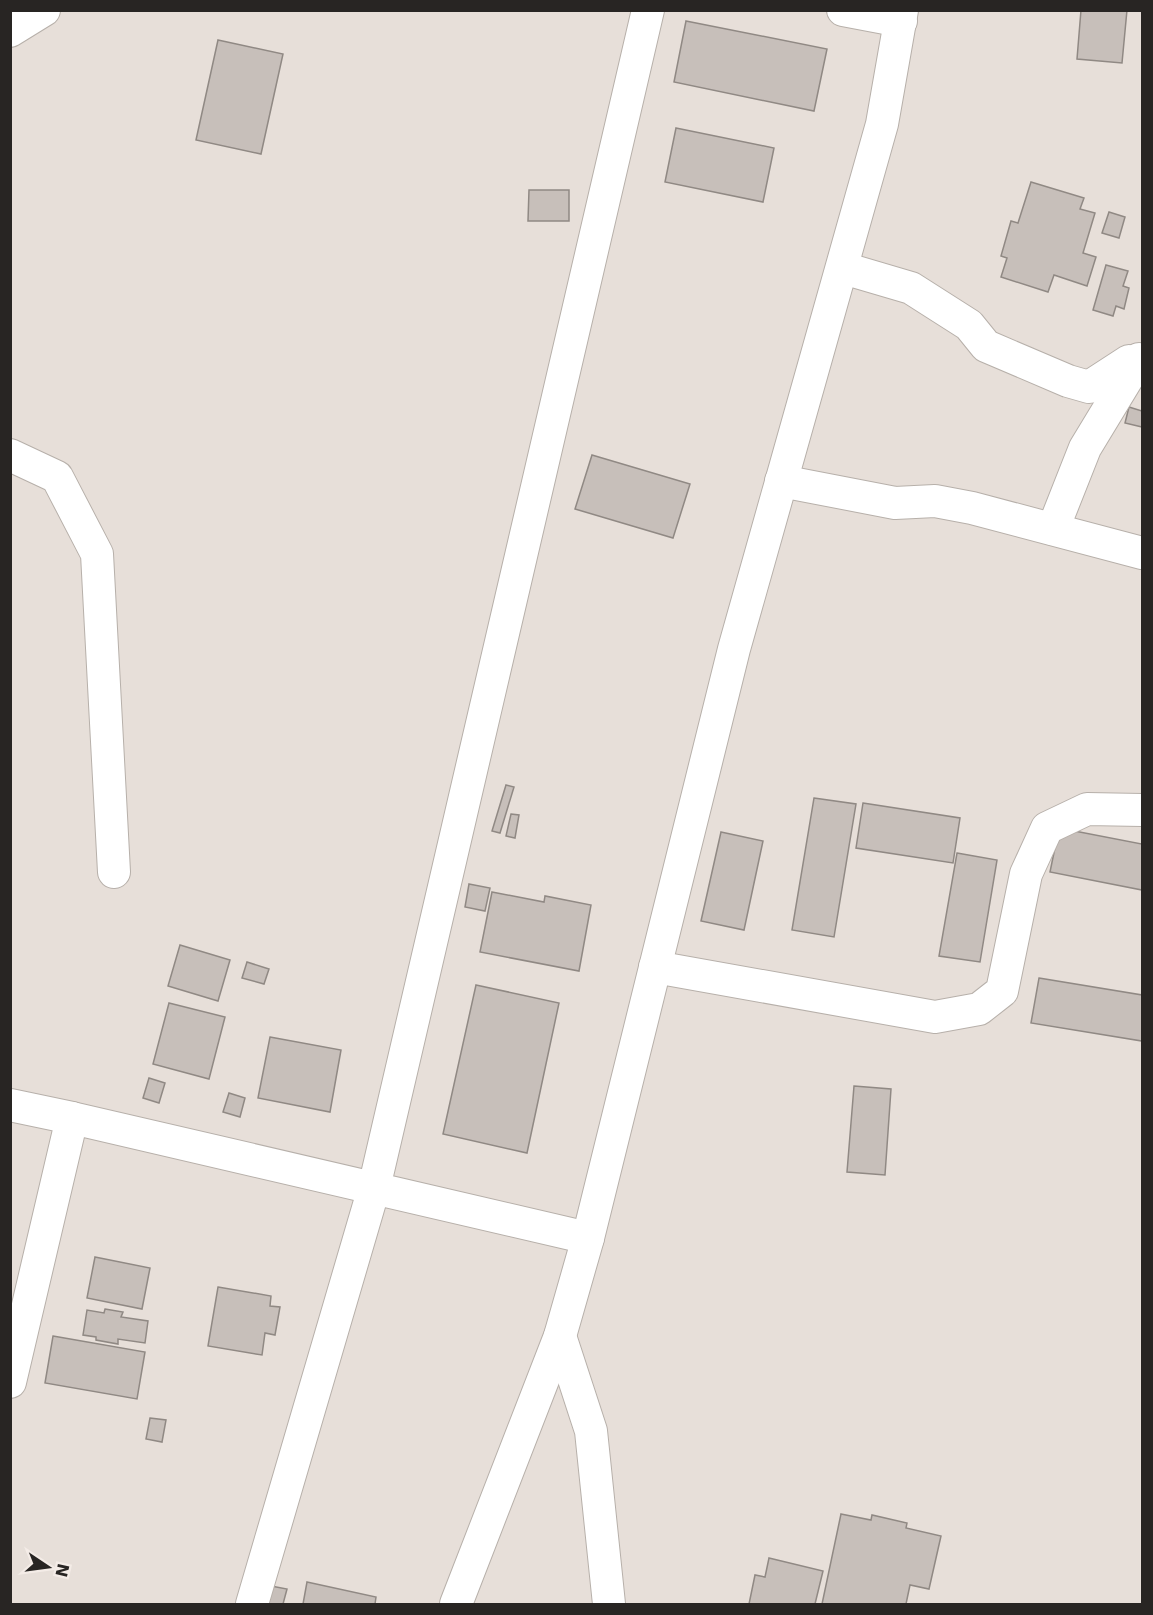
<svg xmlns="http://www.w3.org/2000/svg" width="1153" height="1615" font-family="'DejaVu Sans',sans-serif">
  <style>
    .building { fill: #c7bfba; stroke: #908984; stroke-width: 1.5 }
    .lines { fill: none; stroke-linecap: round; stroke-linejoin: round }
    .minor-casing { stroke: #b7b0aa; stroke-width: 34 }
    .minor { stroke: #fff; stroke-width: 32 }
  </style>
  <rect width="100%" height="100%" fill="#e7dfd9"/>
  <g class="building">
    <polygon points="1081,10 1127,10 1122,63 1077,59"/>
    <polygon points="686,21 827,49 814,111 674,82"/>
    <polygon points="218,40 283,54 261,154 196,140"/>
    <polygon points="676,128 774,148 763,202 665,182"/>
    <polygon points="1031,182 1084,198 1080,209 1095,213 1083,253 1096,257 1087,286 1054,275 1048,292 1001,277 1007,258 1001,256 1011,221 1018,223"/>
    <polygon points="529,190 569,190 569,221 528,221"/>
    <polygon points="1109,212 1125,217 1119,238 1102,233"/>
    <polygon points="1106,265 1128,271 1123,286 1129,288 1124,309 1116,306 1113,316 1093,310"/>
    <polygon points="1129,407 1142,411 1142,427 1125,423"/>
    <polygon points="592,455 690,484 673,538 575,509"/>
    <polygon points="506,785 514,787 500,833 492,831"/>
    <polygon points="814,798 856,804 834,937 792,930"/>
    <polygon points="863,803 960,818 953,863 856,848"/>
    <polygon points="511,814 519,815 515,838 506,836"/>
    <polygon points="1059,828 1142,844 1142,890 1050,872"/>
    <polygon points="721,832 763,841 744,930 701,921"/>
    <polygon points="957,853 997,860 980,962 939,956"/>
    <polygon points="469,884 490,888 485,911 465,907"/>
    <polygon points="492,892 544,902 545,896 591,905 579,971 480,952"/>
    <polygon points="180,945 230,960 218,1001 168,986"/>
    <polygon points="247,962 269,969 264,984 242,978"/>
    <polygon points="1039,978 1142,995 1142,1041 1031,1023"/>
    <polygon points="476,985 559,1003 527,1153 443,1134"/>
    <polygon points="169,1003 225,1017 209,1079 153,1064"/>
    <polygon points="270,1037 341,1050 330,1112 258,1098"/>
    <polygon points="149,1078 165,1083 159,1103 143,1098"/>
    <polygon points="854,1086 891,1089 885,1175 847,1172"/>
    <polygon points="229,1093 245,1098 240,1117 223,1112"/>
    <polygon points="95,1257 150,1268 142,1309 87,1298"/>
    <polygon points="218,1287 271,1296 270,1306 280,1307 275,1335 265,1333 262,1355 208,1346"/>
    <polygon points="105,1309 123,1312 121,1317 148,1321 145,1343 118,1339 118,1344 96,1340 96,1337 83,1335 87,1310 104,1313"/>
    <polygon points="53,1336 145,1352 137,1399 45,1383"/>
    <polygon points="150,1418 166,1420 162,1442 146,1439"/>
    <polygon points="841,1514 871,1520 872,1515 907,1523 906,1528 941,1536 929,1589 910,1585 906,1604 822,1604"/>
    <polygon points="769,1558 823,1571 815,1604 749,1604 755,1575 765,1577"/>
    <polygon points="307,1582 376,1597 375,1604 303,1604"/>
    <polygon points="271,1586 287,1589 283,1604 267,1604"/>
  </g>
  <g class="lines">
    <defs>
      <g id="minor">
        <polyline points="843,10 901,21"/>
        <polyline points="10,31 44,10"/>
        <polyline points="843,268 911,288 969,325 986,346 1068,381 1089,387 1129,361 1142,364"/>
        <polyline points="10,455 57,477 97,554 114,872"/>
        <polyline points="781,481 895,503 935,501 972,508 1142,553"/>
        <polyline points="1053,529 1085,448 1139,359"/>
        <polyline points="655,967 935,1017 979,1009 1002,991 1026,874 1047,828 1087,809 1142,810"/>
        <polyline points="10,1105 72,1118"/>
        <polyline points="560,1336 591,1431 609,1604"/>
        <polyline points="10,1382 72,1118 588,1238"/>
        <polyline points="252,1604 374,1188 648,10"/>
        <polyline points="456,1604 560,1336 588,1238 734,649 882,124 902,10"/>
      </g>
    </defs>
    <use href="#minor" class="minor-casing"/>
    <use href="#minor" class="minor"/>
  </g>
  <rect width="1153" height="1615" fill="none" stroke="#282523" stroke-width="24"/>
  <g transform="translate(48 1567) rotate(103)" stroke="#f4ece7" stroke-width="4.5" paint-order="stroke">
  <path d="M0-4.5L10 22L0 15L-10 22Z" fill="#282523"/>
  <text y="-9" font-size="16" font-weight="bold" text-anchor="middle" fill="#282523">N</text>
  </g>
</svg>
